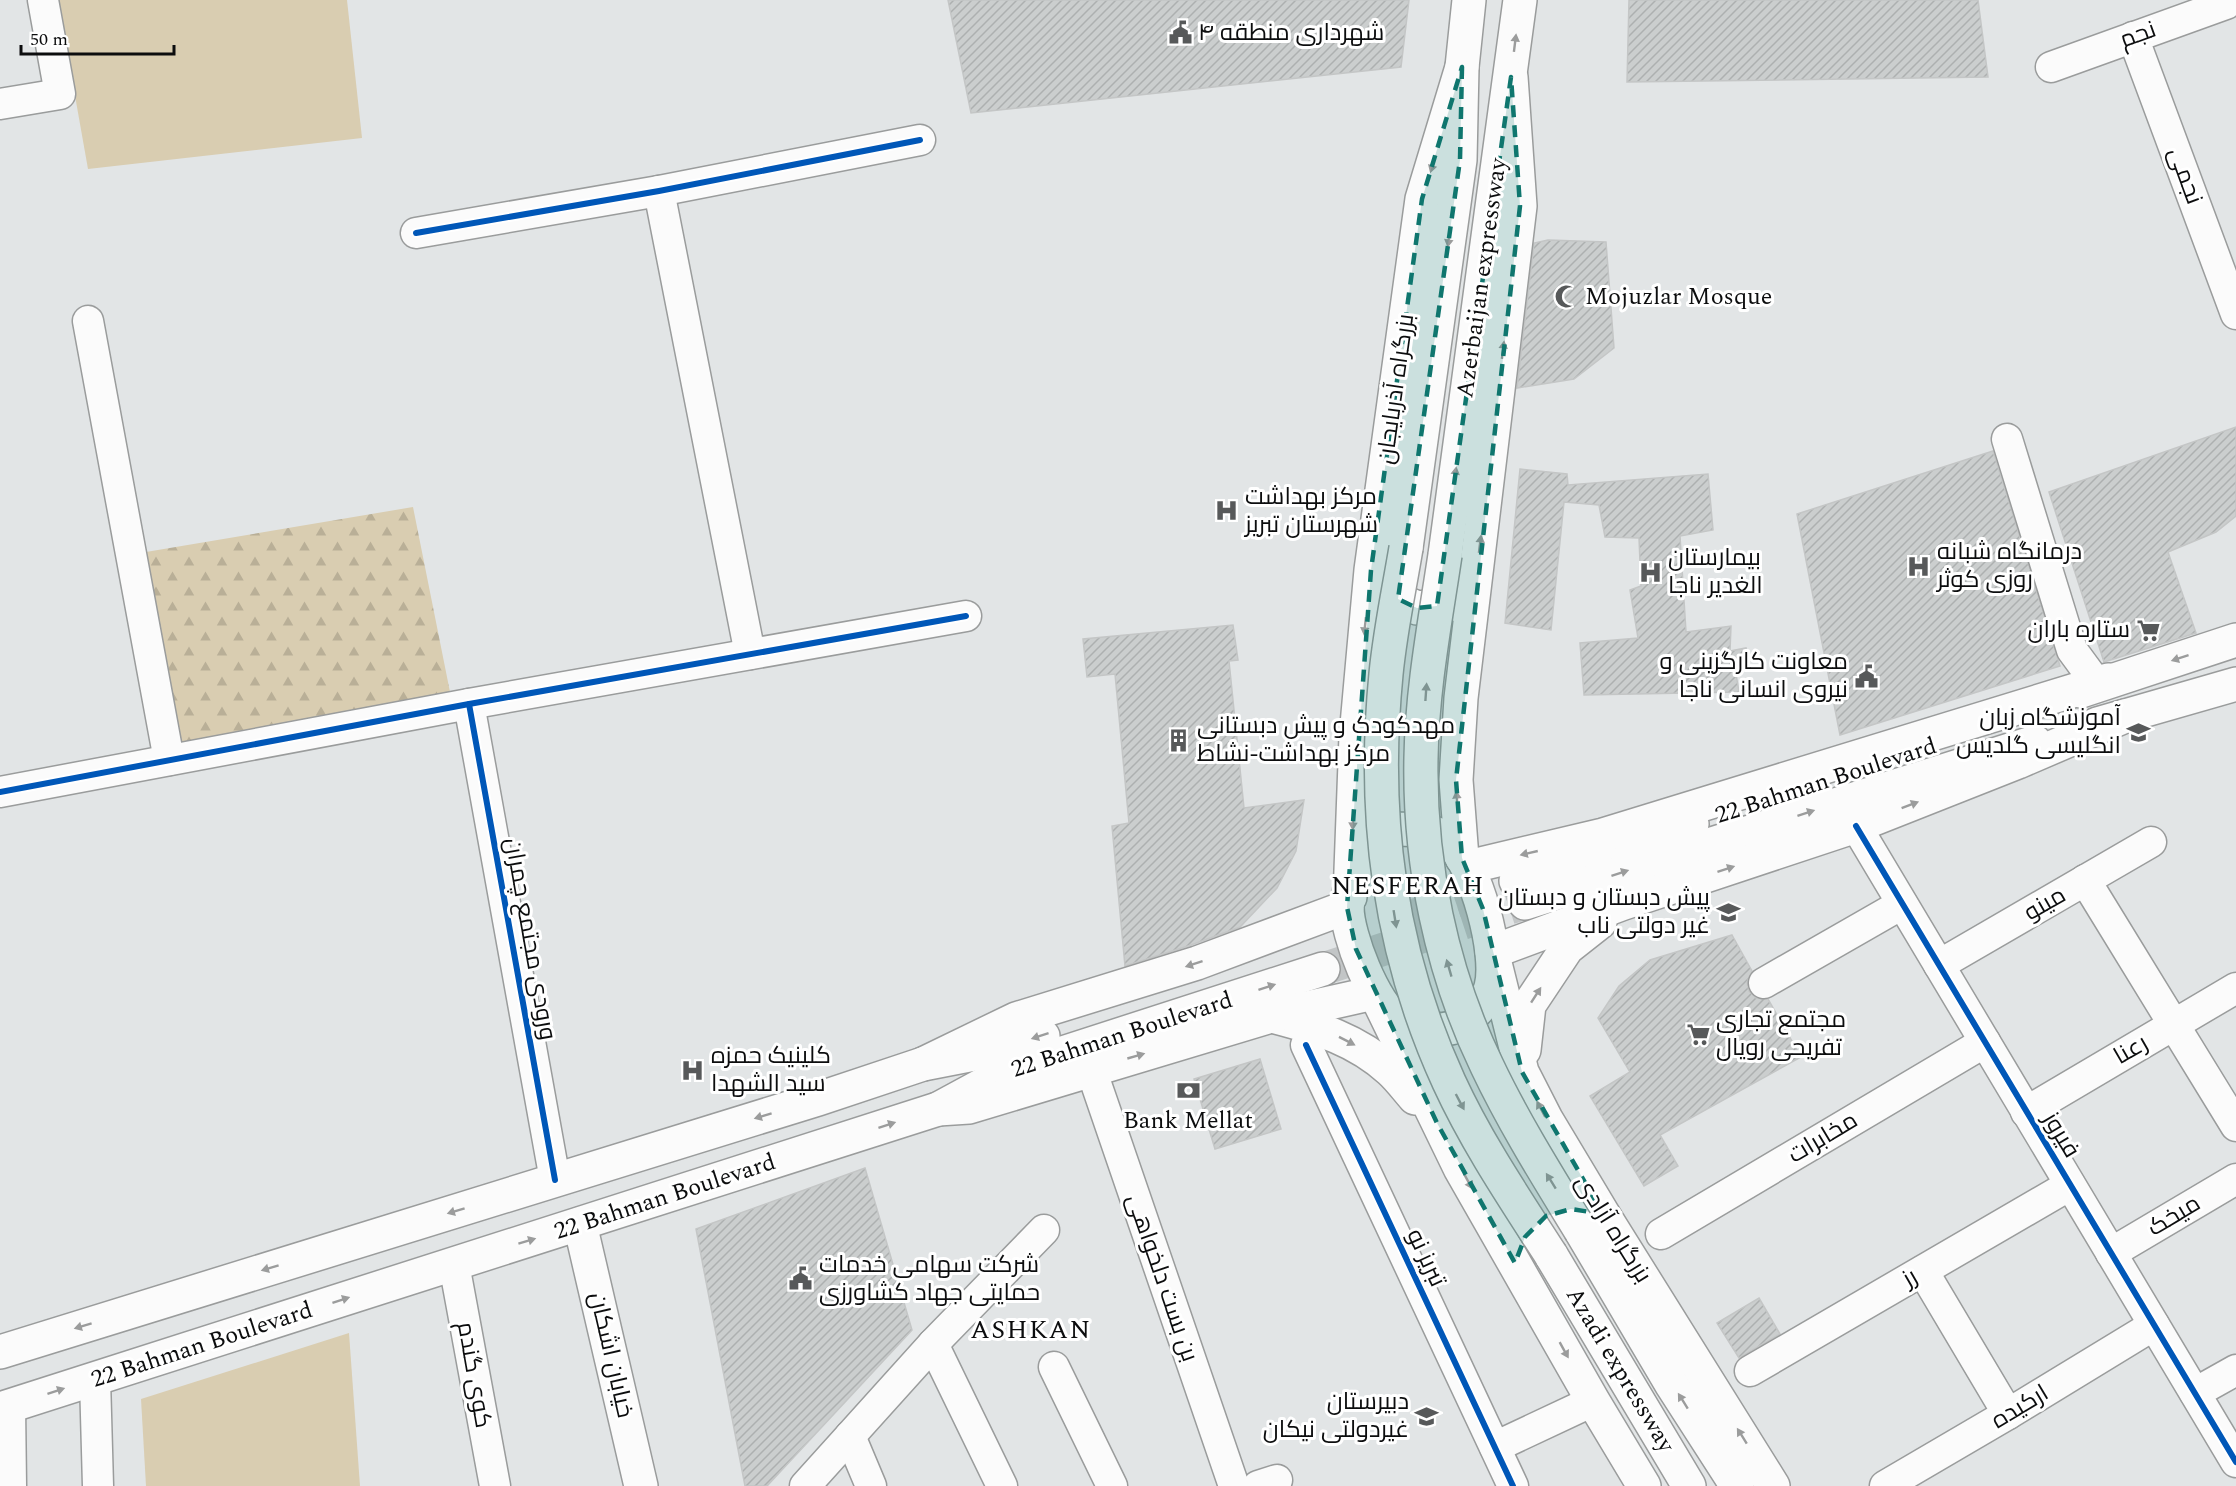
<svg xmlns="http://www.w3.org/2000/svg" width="2236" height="1486" font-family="Spectral,Cairo,serif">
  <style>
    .forest { fill: url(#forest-firs) }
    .garden { fill: #d9cdb1 }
    .building { fill: url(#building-hatch); stroke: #c4c6c6; stroke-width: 1.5 }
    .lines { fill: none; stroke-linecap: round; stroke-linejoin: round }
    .major-tunnel { stroke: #c2c5c6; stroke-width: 33; stroke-dasharray: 33 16; stroke-linecap: butt }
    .minor-casing { stroke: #9a9c9c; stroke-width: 33 }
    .major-casing { stroke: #9a9c9c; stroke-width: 36 }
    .highway-casing { stroke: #9a9c9c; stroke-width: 36 }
    .minor { stroke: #fbfbfb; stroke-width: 30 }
    .major { stroke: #fbfbfb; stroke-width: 33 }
    .highway { stroke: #fbfbfb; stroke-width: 33 }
    .highway-bridge-casing { stroke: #9a9c9c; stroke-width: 36; stroke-linecap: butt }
    .highway-bridge { stroke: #fbfbfb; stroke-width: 33 }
    .cycleway-casing { stroke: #fff; stroke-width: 10 }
    .cycleway { stroke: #0057b8; stroke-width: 6 }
    .oneway { fill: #9b9c9c }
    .marked { fill: #0f766e; fill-opacity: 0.2; stroke: #0f766e; stroke-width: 4.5; stroke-dasharray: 12 8; stroke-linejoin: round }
    .labels { text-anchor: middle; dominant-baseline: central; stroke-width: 6; stroke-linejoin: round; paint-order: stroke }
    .poi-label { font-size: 24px; fill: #0c0d0e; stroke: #fff; text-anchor: start }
    .street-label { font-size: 24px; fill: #0c0d0e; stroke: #fff }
    .neighbourhood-label { font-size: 26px; letter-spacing: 1.5px; fill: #0c0d0e; stroke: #fff }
  </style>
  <defs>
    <pattern id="forest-firs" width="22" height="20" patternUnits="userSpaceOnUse" patternTransform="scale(1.5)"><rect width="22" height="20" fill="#d9cdb1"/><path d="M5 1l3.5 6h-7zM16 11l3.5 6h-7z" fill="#b9af97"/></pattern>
    <pattern id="building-hatch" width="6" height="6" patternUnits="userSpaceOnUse" patternTransform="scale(1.5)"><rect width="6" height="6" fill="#cbcece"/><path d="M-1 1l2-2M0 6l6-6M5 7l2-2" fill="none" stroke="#adb0b0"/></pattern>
  </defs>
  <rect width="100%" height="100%" fill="#e2e5e6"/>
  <polygon class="forest" points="413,507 453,707 175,759 134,554"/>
  <g class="garden">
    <polygon points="58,0 347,0 362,138 88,169"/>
    <polygon points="349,1333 360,1486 146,1486 141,1399"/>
  </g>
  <g class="building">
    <polygon points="948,0 1409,0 1401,67 971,113"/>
    <polygon points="1629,0 1978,0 1988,77 1627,82"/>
    <polygon points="1548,240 1606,242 1614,348 1574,379 1517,388 1534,243"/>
    <polygon points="2236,427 2236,516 2216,532 2168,552 2196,633 2104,662 2049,492"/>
    <polygon points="1993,451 2060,666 1840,735 1797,514"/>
    <polygon points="1520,469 1567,474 1568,485 1708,474 1713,530 1680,536 1686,632 1731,626 1730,651 1746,648 1749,664 1735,668 1739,692 1584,695 1580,643 1638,638 1630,590 1641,586 1639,538 1605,537 1599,505 1564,502 1551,630 1505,623"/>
    <polygon points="1233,625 1238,660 1229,661 1244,808 1304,800 1296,851 1277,888 1240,927 1191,945 1125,966 1112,826 1129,823 1115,674 1087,677 1083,639"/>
    <polygon points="1732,935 1752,971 1747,982 1749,991 1756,998 1768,999 1801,1057 1660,1135 1678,1166 1644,1186 1590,1096 1630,1072 1598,1018 1619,986 1650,960"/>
    <polygon points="1260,1059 1281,1129 1215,1149 1194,1079"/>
    <polygon points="865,1168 912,1330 767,1486 745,1486 696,1229"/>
    <polygon points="1759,1298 1780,1334 1739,1358 1717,1323"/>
  </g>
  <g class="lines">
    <g class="major-tunnel">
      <polyline points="1409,917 1516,881"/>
      <polyline points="1323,969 1525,903"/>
    </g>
    <defs>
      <g id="minor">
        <polyline points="2133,37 2236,314"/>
        <polyline points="2051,67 2226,4"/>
        <polyline points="0,104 60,94 43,0"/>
        <polyline points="659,191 750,654"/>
        <polyline points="416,233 659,191 920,140"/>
        <polyline points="88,321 169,760"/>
        <polyline points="2007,439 2072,650 2097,684"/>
        <polyline points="469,704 555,1180"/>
        <polyline points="0,792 469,704 966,616"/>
        <polyline points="1856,826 2236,1462"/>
        <polyline points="2085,880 2236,1126"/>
        <polyline points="1939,965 2151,842"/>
        <polyline points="1764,983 1902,904"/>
        <polyline points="1306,1045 1513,1486"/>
        <polyline points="1091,1069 1234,1486"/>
        <polyline points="2026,1112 2236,988"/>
        <polyline points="1661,1234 1985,1042"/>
        <polyline points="2111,1253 2236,1179"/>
        <polyline points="454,1264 495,1486"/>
        <polyline points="1923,1271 2008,1414"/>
        <polyline points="933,1344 1002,1486"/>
        <polyline points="1054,1367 1112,1486"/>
        <polyline points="1750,1371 2070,1185"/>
        <polyline points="95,1379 98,1486"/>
        <polyline points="2195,1393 2236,1370"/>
        <polyline points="10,1406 11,1486"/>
        <polyline points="850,1436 871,1486"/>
        <polyline points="1495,1447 1593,1401"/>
        <polyline points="805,1486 933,1344 1044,1230"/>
        <polyline points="1258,1486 1277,1480"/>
        <polyline points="1885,1486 2008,1414 2154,1325"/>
      </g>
      <g id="major">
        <polyline points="2081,691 2236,640"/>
        <polyline points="2097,724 2236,684"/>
        <polyline points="1516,881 1692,824"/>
        <polyline points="1525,903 2035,742"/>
        <polyline points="580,1224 641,1486"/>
        <polyline points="0,1352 818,1099 923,1064 1005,1048 1043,1036"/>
        <polyline points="0,1409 938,1109 1010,1070 1323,969"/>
      </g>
      <g id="highway">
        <polyline points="1406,548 1460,160 1462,67 1469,0"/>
        <polyline points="1445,555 1520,0"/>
        <polyline points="1377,579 1389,595 1417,608 1449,605 1461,597"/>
        <path d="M1398,829C1417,830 1435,829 1450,842C1476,865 1500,954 1491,987C1487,1004 1467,1022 1451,1028C1437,1032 1410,1029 1398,1021C1374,1005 1347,935 1347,907C1347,892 1359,855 1370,844C1376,837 1390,834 1398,829Z"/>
        <polyline points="1462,858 1456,780 1461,698 1520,206 1511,77"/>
        <polyline points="1468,867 1603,835 2108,680"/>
        <polyline points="1350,897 1356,736 1371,570 1422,199 1462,67"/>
        <polyline points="1492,952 1624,903 1856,826 2018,762 2125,716"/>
        <polyline points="1493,955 1522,1072 1546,1119 1603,1214 1773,1486"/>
        <polyline points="1377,997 1460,1168 1593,1401 1644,1486"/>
        <path d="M1276,1017C1318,1028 1357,1040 1390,1070C1399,1078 1407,1089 1415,1098"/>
        <polyline points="1524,1050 1529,1005 1567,948 1600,922"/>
        <polyline points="923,1064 1016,1019 1197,963 1347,907"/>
        <polyline points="938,1109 969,1107 1271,1016 1374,993"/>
        <polyline points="1581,1231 1672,1385 1737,1486"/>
        <polyline points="1551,1255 1689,1486"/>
      </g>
    </defs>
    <use href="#minor" class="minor-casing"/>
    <use href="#major" class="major-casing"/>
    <use href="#highway" class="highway-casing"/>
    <use href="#minor" class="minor"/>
    <use href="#major" class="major"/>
    <use href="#highway" class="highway"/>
    <defs>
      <g id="highway-bridge">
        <path d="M1406,548C1399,590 1390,632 1386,674C1372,817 1389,951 1449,1082C1477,1143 1515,1199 1551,1255"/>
        <path d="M1445,555C1435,622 1422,690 1421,758C1419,862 1441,971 1487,1066C1514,1123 1548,1177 1581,1231"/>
      </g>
    </defs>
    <use href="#highway-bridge" class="highway-bridge-casing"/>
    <use href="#highway-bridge" class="highway-bridge"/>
    <defs>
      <g id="cycleway">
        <polyline points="416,233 659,191 920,140"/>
        <polyline points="469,704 555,1180"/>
        <polyline points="0,792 469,704 966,616"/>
        <polyline points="1856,826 2236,1462"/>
        <polyline points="1306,1045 1513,1486"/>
      </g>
    </defs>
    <use href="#cycleway" class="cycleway-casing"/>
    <use href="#cycleway" class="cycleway"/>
  </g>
  <defs><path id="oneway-solid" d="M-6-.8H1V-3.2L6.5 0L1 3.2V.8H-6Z" transform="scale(1.5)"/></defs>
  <g class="oneway">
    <use href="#oneway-solid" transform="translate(1515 43) rotate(-83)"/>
    <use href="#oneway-solid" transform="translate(1433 164) rotate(107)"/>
    <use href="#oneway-solid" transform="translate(1449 238) rotate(98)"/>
    <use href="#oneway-solid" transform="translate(1503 350) rotate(-83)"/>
    <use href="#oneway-solid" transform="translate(1455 476) rotate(-82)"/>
    <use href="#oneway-solid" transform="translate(1480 544) rotate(-83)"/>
    <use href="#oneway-solid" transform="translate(1365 626) rotate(96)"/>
    <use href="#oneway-solid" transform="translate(2180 658) rotate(162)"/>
    <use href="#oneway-solid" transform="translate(1426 692) rotate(-86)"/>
    <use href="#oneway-solid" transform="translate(1457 800) rotate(-95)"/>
    <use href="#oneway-solid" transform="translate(1910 805) rotate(-21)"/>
    <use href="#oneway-solid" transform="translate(1806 813) rotate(-18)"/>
    <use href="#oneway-solid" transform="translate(1353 821) rotate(92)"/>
    <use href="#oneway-solid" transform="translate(1529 853) rotate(167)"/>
    <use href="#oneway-solid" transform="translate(1726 869) rotate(-18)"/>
    <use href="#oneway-solid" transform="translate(1620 873) rotate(-18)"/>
    <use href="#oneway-solid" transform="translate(1395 919) rotate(81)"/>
    <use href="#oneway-solid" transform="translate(1194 964) rotate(162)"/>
    <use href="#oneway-solid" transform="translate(1449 968) rotate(-106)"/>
    <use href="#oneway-solid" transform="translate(1267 987) rotate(-18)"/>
    <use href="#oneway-solid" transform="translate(1536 995) rotate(-57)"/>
    <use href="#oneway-solid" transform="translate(1040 1036) rotate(162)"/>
    <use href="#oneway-solid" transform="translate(1347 1041) rotate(27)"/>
    <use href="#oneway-solid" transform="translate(1136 1056) rotate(-16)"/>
    <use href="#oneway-solid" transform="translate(1460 1102) rotate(62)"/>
    <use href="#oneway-solid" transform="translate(1541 1109) rotate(-118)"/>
    <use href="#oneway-solid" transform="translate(763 1116) rotate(163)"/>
    <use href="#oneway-solid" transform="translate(887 1125) rotate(-18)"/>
    <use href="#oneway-solid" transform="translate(1468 1181) rotate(61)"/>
    <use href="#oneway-solid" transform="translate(1551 1181) rotate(-122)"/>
    <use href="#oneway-solid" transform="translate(456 1211) rotate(163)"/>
    <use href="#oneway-solid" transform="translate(527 1241) rotate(-17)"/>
    <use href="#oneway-solid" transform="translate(270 1268) rotate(163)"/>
    <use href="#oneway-solid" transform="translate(341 1300) rotate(-18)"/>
    <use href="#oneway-solid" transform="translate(83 1326) rotate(163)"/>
    <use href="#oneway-solid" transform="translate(1564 1350) rotate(61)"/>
    <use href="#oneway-solid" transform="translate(56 1391) rotate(-18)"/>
    <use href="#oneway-solid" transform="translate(1683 1401) rotate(-122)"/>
    <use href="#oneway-solid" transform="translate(1742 1436) rotate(-122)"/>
  </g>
  <path class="marked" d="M1462,67L1460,160L1398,599L1417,608L1437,606L1511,77L1520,206L1456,780L1462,858L1483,909L1522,1072L1603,1214L1571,1209L1546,1216L1525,1237L1515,1263L1437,1123L1356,949L1347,907L1371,570L1422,199Z"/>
  <defs>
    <symbol id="civic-bare" viewBox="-9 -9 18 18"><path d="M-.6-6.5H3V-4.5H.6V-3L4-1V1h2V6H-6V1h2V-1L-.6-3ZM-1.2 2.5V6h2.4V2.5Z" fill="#57595a" stroke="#fff" stroke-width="2.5" paint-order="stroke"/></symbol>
    <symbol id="mosque-bare" viewBox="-9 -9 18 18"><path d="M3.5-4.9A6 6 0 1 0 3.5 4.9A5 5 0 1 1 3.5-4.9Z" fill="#57595a" stroke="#fff" stroke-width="2.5" paint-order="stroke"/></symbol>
    <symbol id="hospital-bare" viewBox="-9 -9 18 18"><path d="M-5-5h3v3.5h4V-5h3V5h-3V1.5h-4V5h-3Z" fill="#57595a" stroke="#fff" stroke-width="2.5" paint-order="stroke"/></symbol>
    <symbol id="supermarket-bare" viewBox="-9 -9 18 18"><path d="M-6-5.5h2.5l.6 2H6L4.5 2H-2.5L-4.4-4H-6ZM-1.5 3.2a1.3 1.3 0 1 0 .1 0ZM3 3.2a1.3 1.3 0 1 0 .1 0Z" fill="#57595a" stroke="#fff" stroke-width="2.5" paint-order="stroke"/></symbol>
    <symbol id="university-bare" viewBox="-9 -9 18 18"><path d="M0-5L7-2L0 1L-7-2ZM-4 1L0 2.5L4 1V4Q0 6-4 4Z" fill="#57595a" stroke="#fff" stroke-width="2.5" paint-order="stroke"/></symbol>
    <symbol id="building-bare" viewBox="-9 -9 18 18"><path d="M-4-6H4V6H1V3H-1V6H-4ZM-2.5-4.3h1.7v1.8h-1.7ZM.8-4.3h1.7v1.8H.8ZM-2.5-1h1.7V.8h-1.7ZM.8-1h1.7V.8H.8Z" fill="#57595a" stroke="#fff" stroke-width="2.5" paint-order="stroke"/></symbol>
    <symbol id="school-bare" viewBox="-9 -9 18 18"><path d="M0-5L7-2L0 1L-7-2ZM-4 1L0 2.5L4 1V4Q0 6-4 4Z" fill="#57595a" stroke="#fff" stroke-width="2.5" paint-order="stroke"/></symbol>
    <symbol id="bank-bare" viewBox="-9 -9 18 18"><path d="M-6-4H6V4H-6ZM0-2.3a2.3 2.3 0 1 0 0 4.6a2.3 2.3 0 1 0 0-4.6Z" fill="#57595a" stroke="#fff" stroke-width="2.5" paint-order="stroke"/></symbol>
  </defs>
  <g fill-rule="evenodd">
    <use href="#civic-bare" x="1164" y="16" width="33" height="33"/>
    <use href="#mosque-bare" x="1550" y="280" width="33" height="33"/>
    <use href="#hospital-bare" x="1210" y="494" width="33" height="33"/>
    <use href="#hospital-bare" x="1902" y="550" width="33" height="33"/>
    <use href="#hospital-bare" x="1634" y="556" width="33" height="33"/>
    <use href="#supermarket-bare" x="2132" y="614" width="33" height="33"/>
    <use href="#civic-bare" x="1850" y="660" width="33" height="33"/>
    <use href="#university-bare" x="2122" y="716" width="33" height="33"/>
    <use href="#building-bare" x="1162" y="724" width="33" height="33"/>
    <use href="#school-bare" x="1712" y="896" width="33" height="33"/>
    <use href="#supermarket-bare" x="1682" y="1018" width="33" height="33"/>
    <use href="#hospital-bare" x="676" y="1054" width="33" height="33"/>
    <use href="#bank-bare" x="1172" y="1074" width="33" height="33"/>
    <use href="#civic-bare" x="784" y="1262" width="33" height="33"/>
    <use href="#school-bare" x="1410" y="1400" width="33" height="33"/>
  </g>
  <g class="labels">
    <g class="poi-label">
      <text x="1198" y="33">شهرداری منطقه ۴</text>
      <text x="1585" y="297">Mojuzlar Mosque</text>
      <text x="1245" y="497">مرکز بهداشت<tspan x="1245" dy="28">شهرستان تبریز</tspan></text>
      <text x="1937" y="552">درمانگاه شبانه<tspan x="1937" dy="28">روزی کوثر</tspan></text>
      <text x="1668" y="558">بیمارستان<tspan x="1668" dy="28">الغدیر ناجا</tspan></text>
      <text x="2130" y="630" text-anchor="end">ستاره باران</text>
      <text x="1848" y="662" text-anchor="end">معاونت کارگزینی و<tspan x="1848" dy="28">نیروی انسانی ناجا</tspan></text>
      <text x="2121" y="718" text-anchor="end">آموزشگاه زبان<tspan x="2121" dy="28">انگلیسی گلدیس</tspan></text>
      <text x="1197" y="726">مهدکودک و پیش دبستانی<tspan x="1197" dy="28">مرکز بهداشت-نشاط</tspan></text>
      <text x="1710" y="898" text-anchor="end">پیش دبستان و دبستان<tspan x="1710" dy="28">غیر دولتی ناب</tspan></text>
      <text x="1716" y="1020">مجتمع تجاری<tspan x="1716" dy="28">تفریحی رویال</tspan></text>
      <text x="711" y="1056">کلینیک حمزه<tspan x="711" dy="28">سید الشهدا</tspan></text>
      <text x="1188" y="1121" text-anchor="middle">Bank Mellat</text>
      <text x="819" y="1265">شرکت سهامی خدمات<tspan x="819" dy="28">حمایتی جهاد کشاورزی</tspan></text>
      <text x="1409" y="1402" text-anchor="end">دبیرستان<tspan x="1409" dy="28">غیردولتی نیکان</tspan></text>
    </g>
    <g class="street-label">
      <text transform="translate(2138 35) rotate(-20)">نجم</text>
      <text transform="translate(2185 176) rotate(70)">نجمی</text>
      <text transform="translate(1482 278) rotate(-82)">Azerbaijan expressway</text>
      <text transform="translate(1396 389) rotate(-82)">بزرگراه آذربایجان</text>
      <text transform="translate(1826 781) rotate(-18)">22 Bahman Boulevard</text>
      <text transform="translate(2045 904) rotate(-30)">مینو</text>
      <text transform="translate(530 939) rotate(80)">ورودی مجتمع چمران</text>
      <text transform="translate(1122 1035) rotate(-18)">22 Bahman Boulevard</text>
      <text transform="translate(2131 1050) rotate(-30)">رعنا</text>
      <text transform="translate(2061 1135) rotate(59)">فیروز</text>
      <text transform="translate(1823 1138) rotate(-31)">مخابرات</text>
      <text transform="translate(665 1197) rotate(-18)">22 Bahman Boulevard</text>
      <text transform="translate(2174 1216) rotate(-31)">میخک</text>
      <text transform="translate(1613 1229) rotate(58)">بزرگراه آزادی</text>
      <text transform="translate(1426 1258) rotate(65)">تبریز نو</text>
      <text transform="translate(1162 1278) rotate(71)">بن بست دلخواهی</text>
      <text transform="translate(1910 1278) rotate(-30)">رز</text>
      <text transform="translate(202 1345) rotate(-18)">22 Bahman Boulevard</text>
      <text transform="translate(611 1355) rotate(77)">خیابان اشکان</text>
      <text transform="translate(1620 1370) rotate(59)">Azadi expressway</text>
      <text transform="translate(474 1375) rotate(80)">کوی گندم</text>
      <text transform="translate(2020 1407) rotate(-31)">ارکیده</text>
    </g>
    <g class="neighbourhood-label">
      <text x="1408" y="886">NESFERAH</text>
      <text x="1031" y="1330">ASHKAN</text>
    </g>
  </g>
  <path d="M21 45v9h153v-9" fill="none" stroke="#0c0d0e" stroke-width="3"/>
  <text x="30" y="45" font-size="18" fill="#0c0d0e" stroke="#ffffff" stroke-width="4.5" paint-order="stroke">50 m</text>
</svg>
